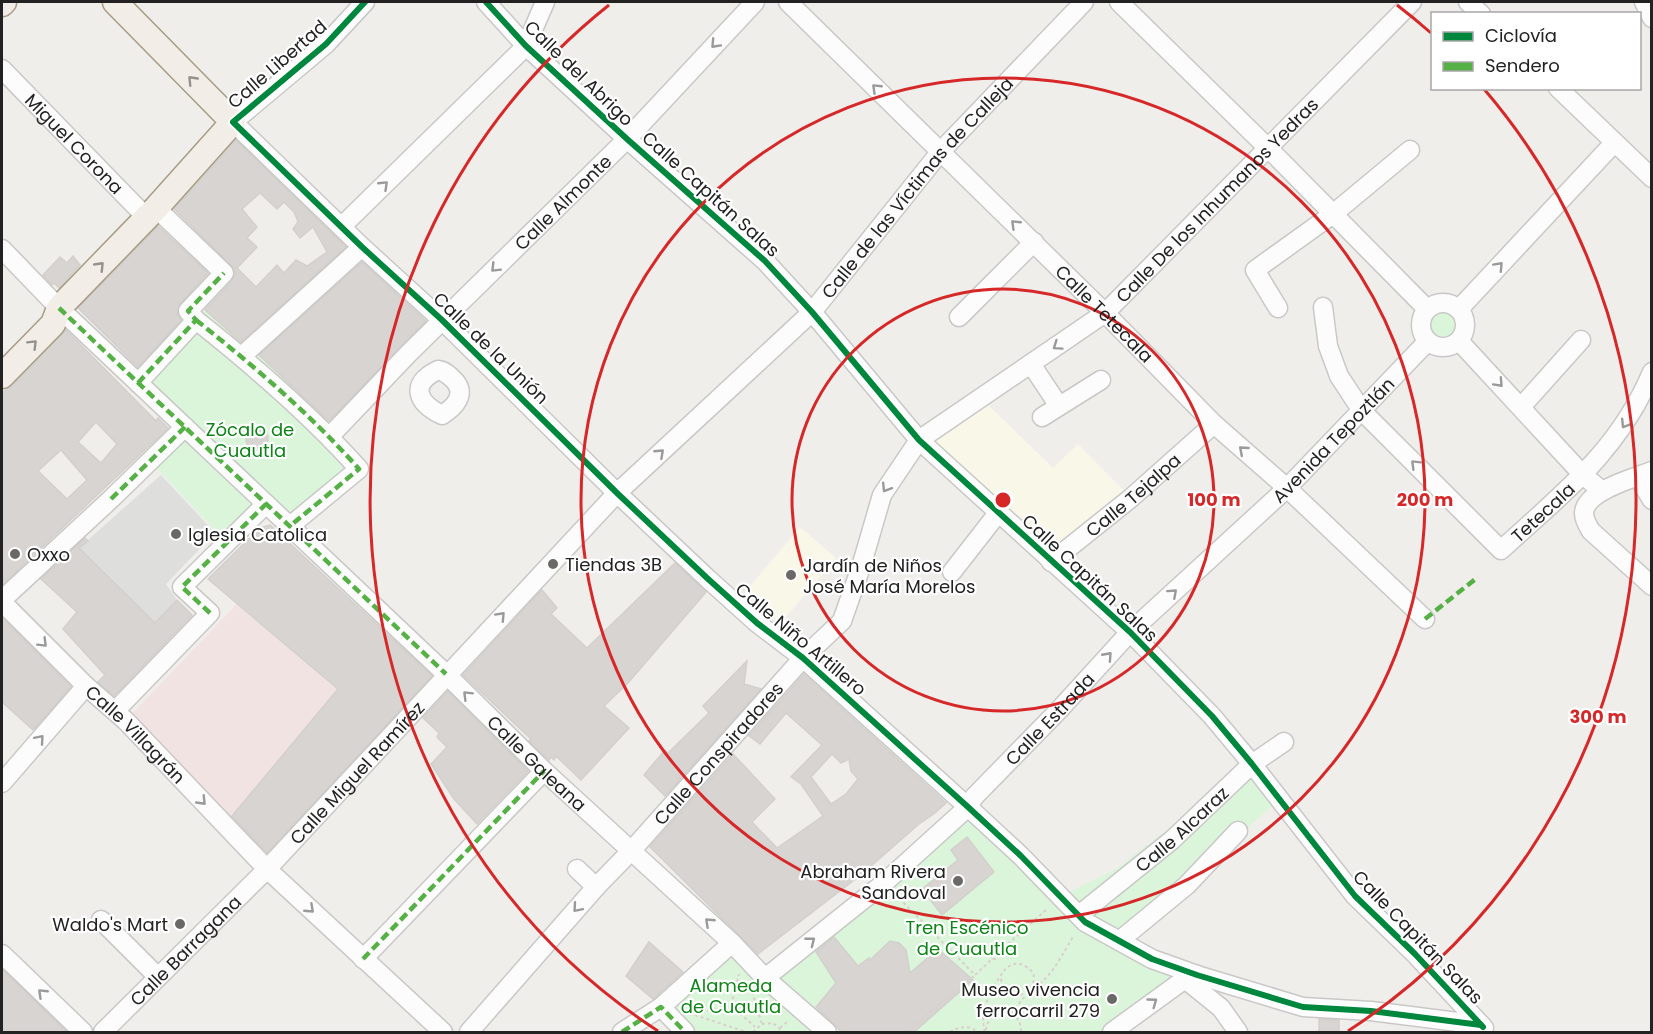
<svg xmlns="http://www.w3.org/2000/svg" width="1653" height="1034" font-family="Poppins,sans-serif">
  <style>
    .commercial { fill: #f1e3e1 }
    .education { fill: #f8f7e8 }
    .religious { fill: #dededc }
    .park { fill: #daf5da }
    .building { fill: #d7d4d2; stroke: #d3d0cc; stroke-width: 1.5; fill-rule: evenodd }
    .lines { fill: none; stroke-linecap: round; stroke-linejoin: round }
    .minor-casing { stroke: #c9c8c7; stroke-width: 21 }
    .major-casing { stroke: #a79c86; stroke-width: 27 }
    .path { stroke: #dccecd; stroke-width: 2; stroke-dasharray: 3 3; stroke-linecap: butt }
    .minor { stroke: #fdfcfc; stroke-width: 18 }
    .major { stroke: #f3ede7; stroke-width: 24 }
    .quiet { stroke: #55b145; stroke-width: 4.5; stroke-dasharray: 9 4.5; stroke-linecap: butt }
    .cycleway-casing { stroke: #fff; stroke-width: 10 }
    .cycleway { stroke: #00873e; stroke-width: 6 }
    .oneway { stroke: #9a9a9a }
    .oneway2 { stroke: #95928e }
    .ring { fill: none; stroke: #d62828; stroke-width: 3 }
    .poi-dot { fill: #6a6968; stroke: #fff; stroke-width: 2 }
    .labels { text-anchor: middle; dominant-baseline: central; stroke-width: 4.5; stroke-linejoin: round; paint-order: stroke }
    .street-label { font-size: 18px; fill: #222; stroke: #fff }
    .park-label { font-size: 18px; fill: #0c8416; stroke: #fff }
    .poi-label { font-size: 18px; fill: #222; stroke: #fff; text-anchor: start }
    .centre { fill: #d62828; stroke: #fff; stroke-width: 3 }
    .ring-label { font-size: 18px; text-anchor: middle; font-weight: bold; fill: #d62828; stroke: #fff; stroke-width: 4.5; stroke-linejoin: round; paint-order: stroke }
  </style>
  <rect width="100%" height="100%" fill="#f0eeeb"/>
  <polygon class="commercial" points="237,604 338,689 229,820 127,719"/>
  <g class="education">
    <polygon points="981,398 1053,468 1078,444 1131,498 1051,562 919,440"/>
    <polygon points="800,527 836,558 781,623 745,592"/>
  </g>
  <polygon class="religious" points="161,475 215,533 166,584 177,600 155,623 79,548"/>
  <g class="park">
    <circle cx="1443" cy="325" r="22"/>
    <polygon points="205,310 243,345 256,352 337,429 359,469 298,535 266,504 227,543 150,461 185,427 138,383"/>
    <polygon points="1252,764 1279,799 1187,885 1120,941 1197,975 1112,1032 842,1032 813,1010 827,1032 684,1032 661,1007 732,943 765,977 968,807 1061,896 1116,869"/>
  </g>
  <g class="building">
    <path d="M236,140L346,247L241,342L205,310L232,281L235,275V269L174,209ZM260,193L277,209L284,202L294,212L298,222L293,229L300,238L313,227L327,252L307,266L296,260L284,273L277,265L256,287L237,268L257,247L247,238L257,227L242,209Z"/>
    <polygon points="158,226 208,273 180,304 177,313 181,320 138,367 78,308"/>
    <polygon points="73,256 80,265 59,288 54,283 52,285 43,275 60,257 67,263"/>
    <polygon points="362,262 426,321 329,421 259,355"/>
    <path d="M66,330L156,421L158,418L168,428L2,585V393L12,386ZM96,422L117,444L101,463L78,442ZM61,450L87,480L67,499L38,471Z"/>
    <circle cx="257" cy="439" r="11"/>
    <polygon points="270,525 432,676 267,853 232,816 338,689 208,579 260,528"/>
    <polygon points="85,538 88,541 79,548 155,623 177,600 192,615 114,696 98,682 105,675 63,629 77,612 41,579"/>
    <polygon points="675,563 706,592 628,683 604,706 629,728 581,780 556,756 554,760 551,757 549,760 529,741 531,739 463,675 542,590 557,608 551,614 587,648"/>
    <polygon points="2,617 71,687 33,730 2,702"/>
    <polygon points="747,661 744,684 761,689 665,796 644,775 665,750 668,753 709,713 703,706"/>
    <path d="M804,674L946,803L935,813L919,824L862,874L758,954L650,847L733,754L775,799L752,822L777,848L823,816L801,784L791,777L822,745L786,713L760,744L749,736ZM832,754L841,763L849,759L851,771L858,779L846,794L831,804L811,777Z"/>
    <polygon points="448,691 528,771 477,824 454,799 431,764 447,747 437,737 439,733 423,718"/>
    <polygon points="967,837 994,872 942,915 922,889 958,860 951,850"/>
    <polygon points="834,937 858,966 869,958 870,960 890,941 899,943 906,950 910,973 938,949 973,980 914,1032 842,1032 816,1007 836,983 816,952"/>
    <polygon points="649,942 683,972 653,999 626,976"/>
    <polygon points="2,969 67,1032 2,1032"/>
    <polygon points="1319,1019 1339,1020 1339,1032 1319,1032"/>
  </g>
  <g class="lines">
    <defs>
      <g id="minor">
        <polyline points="365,2 326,44 233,122 362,247 442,320 617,493 707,578 757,623 803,658 968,807 1021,856 1085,922 1152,959 1197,975 1303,1007 1371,1011 1481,1025"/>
        <polyline points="486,2 526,46 627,139 765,261 812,312 919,440 1130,632 1212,716 1252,764 1355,896 1415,954 1484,1028"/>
        <path id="s1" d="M788,2L1105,313L1214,424L1287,488L1425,619"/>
        <polyline points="1119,2 1267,147 1427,309"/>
        <polyline points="1468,2 1481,14"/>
        <polyline points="1644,2 1652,18"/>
        <path id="s2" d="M2,69L146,217"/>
        <polyline points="1558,88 1652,178"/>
        <polyline points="342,226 526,46 545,2"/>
        <path id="s3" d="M2,249L59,308L446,674L544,771L732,943L765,978L827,1032"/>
        <circle cx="1443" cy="325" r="22"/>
        <path id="s4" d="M1323,307L1328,346L1339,376L1362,411L1501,550C1562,494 1619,451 1652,372"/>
        <polyline points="1278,308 1255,270 1333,214 1410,150"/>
        <polyline points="1459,309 1614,143"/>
        <polyline points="959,317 1034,242"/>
        <path d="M196,320C254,366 310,414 359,469L290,526"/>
        <polyline points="1459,341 1583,475 1602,491"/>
        <polyline points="242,356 362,247"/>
        <polyline points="1031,364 1059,406"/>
        <path d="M438,370C445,371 449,375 454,380C467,394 455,407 442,415C417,403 409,384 438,370Z"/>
        <polyline points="138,383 196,320 188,311 224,273 156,208"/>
        <polyline points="1521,407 1581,340"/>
        <polyline points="1042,417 1101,380"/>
        <path id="s5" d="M330,436L409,353L627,139L755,2"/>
        <path d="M1652,471C1634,478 1585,491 1584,513C1584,520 1588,526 1591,531L1652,586"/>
        <polyline points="1638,477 1652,500"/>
        <path id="s6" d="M1051,562L1131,498L1214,424"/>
        <polyline points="952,572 998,513"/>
        <polyline points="2,600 111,499 185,427"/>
        <path id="s7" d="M2,602L86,686L126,721L267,869L443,1032"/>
        <polyline points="115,711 210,613 182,587 266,504"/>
        <polyline points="2,783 86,686"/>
        <polyline points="577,869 596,887"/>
        <path id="s8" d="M1079,915L1172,840L1252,764L1284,742"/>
        <polyline points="101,920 158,977"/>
        <polyline points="1119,941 1187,885 1238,831"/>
        <polyline points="2,954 83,1032"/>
        <polyline points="363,959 544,771"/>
        <path id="s9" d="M765,978L884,883L968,807L974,797L1059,710L1130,632L1287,488L1428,341"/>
        <polyline points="1185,979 1221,1008 1238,1032"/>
        <polyline points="661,1007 685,1032"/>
        <path id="s10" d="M103,1032L267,869L617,493L812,312L941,151L1084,2"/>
        <path id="s11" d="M469,1032L596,887L632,850L803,658L842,621L861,567L882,495L919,440L1105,313L1412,2"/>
        <polyline points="622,1032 661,1007 732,943"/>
        <polyline points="1112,1032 1185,979 1197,975"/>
      </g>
      <g id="major">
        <polyline points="2,4 4,2"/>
        <polyline points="2,376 53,324 59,308 156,208 233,122 115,2"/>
      </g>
    </defs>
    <use href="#minor" class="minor-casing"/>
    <use href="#major" class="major-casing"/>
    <g class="path">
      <polyline points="895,894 975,975 992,959 997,959 999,952 993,952 992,959"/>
      <polyline points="999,952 1048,908"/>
      <polyline points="750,986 762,1024"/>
      <path d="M1030,991C1051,979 1062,955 1074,935"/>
      <polyline points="731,1005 739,974"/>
      <polyline points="731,1005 755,1027"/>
      <polyline points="1011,1013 1026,995"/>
      <polyline points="690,1015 731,1005"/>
      <polyline points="695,1015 746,1032"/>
      <polyline points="780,1028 789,1020"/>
      <path d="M986,1030C989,1004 1022,1007 1021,1032"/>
      <polyline points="753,1032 762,1024 773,1023 783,1032"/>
      <polyline points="907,1032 974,976"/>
      <path d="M950,1032C960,1026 969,1025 978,1032"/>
      <path d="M985,1032C978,1010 993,986 1006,968C1012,964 1018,962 1025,966C1054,981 1004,1018 1001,978"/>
    </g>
    <use href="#minor" class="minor"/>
    <use href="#major" class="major"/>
    <g class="quiet">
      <polyline points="59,308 446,674"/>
      <path d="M196,320C254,366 310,414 359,469L290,526"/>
      <polyline points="138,383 196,320 188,311 224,273"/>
      <polyline points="111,499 185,427"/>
      <polyline points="210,613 182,587 266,504"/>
      <polyline points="1425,619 1478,577"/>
      <polyline points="363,959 544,771"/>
      <polyline points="622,1032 661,1007 685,1032"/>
    </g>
    <defs>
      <g id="cycleway">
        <polyline points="365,2 326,44 233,122 362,247 442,320 617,493 707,578 757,623 803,658 968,807 1021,856 1085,922 1152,959 1197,975 1303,1007 1371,1011 1481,1025"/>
        <polyline points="486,2 526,46 627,139 765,261 812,312 919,440 1130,632 1212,716 1252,764 1355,896 1415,954 1483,1027"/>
      </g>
    </defs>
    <use href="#cycleway" class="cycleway-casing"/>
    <use href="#cycleway" class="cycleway"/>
  </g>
  <defs><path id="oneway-chevron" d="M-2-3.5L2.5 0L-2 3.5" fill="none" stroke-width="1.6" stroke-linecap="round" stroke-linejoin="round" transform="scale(1.5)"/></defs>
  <g class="oneway">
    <use href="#oneway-chevron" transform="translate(715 44) rotate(133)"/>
    <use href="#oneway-chevron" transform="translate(876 88) rotate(-136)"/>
    <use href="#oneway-chevron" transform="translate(384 185) rotate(-44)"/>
    <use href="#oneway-chevron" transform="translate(1015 224) rotate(-136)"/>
    <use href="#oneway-chevron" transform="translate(1499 266) rotate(-47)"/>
    <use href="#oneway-chevron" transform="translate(495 268) rotate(135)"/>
    <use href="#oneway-chevron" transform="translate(1057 346) rotate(145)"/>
    <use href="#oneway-chevron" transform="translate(1499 383) rotate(47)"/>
    <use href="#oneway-chevron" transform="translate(1625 424) rotate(122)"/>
    <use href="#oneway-chevron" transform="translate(1243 450) rotate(-139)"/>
    <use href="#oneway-chevron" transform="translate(660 453) rotate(-43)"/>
    <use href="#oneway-chevron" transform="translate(1415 464) rotate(-135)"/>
    <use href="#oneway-chevron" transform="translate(886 488) rotate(122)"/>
    <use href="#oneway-chevron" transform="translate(1173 593) rotate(-42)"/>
    <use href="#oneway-chevron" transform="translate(501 616) rotate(-47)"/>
    <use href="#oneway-chevron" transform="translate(43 643) rotate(45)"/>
    <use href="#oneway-chevron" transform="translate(1108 656) rotate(-48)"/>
    <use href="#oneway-chevron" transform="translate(467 695) rotate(-135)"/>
    <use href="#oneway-chevron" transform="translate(40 739) rotate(-49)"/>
    <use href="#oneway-chevron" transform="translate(202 801) rotate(46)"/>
    <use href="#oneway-chevron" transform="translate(577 908) rotate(131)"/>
    <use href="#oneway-chevron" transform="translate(310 909) rotate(43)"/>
    <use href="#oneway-chevron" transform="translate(709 922) rotate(-137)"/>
    <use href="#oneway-chevron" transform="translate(811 941) rotate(-38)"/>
    <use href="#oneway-chevron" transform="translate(42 993) rotate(-136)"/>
    <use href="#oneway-chevron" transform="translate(1153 1002) rotate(-36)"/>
  </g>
  <g class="oneway2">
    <use href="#oneway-chevron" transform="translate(192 80) rotate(-134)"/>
    <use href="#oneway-chevron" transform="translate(100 266) rotate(-46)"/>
    <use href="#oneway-chevron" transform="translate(33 344) rotate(-45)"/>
  </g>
  <g class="ring">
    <circle cx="1003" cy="500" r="211"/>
    <circle cx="1003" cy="500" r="422"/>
    <path d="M658 1031A633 633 0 0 1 609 5M1397 5A633 633 0 0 1 1431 33M1484 89A633 633 0 0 1 1348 1031"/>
  </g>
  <g class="poi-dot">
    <circle cx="176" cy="534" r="6"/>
    <circle cx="15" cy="554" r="6"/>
    <circle cx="553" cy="564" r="6"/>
    <circle cx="791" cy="575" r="6"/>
    <circle cx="958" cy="881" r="6"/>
    <circle cx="180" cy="924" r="6"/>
    <circle cx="1112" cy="999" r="6"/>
  </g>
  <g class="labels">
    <g class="street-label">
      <text transform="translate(277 64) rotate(-41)">Calle Libertad</text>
      <text transform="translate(579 73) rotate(44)">Calle del Abrigo</text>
      <text stroke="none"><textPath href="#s2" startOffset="104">Miguel Corona</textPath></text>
      <text stroke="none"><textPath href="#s10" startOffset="1174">Calle de las Víctimas de Calleja</textPath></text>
      <text transform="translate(711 194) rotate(42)">Calle Capitán Salas</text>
      <text stroke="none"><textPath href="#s11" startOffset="1138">Calle De los Inhumanos Yedras</textPath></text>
      <text stroke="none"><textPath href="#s5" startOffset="330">Calle Almonte</textPath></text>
      <text stroke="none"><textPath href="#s1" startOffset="444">Calle Tetecala</textPath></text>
      <text transform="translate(491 348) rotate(44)">Calle de la Unión</text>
      <text stroke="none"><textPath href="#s9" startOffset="784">Avenida Tepoztlán</textPath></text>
      <text stroke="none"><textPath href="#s6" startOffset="106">Calle Tejalpa</textPath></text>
      <text stroke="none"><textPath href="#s4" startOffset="366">Tetecala</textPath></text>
      <text transform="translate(1090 578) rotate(43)">Calle Capitán Salas</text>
      <text transform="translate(801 639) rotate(40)">Calle Niño Artillero</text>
      <text stroke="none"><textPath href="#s9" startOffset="386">Calle Estrada</textPath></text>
      <text stroke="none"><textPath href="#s7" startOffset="188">Calle Villagrán</textPath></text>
      <text stroke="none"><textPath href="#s11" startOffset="374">Calle Conspiradores</textPath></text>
      <text stroke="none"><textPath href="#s3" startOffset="742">Calle Galeana</textPath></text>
      <text stroke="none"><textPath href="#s10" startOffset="363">Calle Miguel Ramírez</textPath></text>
      <text stroke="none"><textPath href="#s8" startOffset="134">Calle Alcaraz</textPath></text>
      <text transform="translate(1418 937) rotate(46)">Calle Capitán Salas</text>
      <text stroke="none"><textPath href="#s10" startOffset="116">Calle Barragana</textPath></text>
    </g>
    <g class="park-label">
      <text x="250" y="429">Zócalo de<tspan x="250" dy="21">Cuautla</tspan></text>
      <text x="967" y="927">Tren Escénico<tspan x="967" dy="21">de Cuautla</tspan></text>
      <text x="731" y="985">Alameda<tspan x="731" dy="21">de Cuautla</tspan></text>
    </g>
    <g class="poi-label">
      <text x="188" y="534">Iglesia Catolica</text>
      <text x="27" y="554">Oxxo</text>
      <text x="565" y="564">Tiendas 3B</text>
      <text x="803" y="565">Jardín de Niños<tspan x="803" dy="21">José María Morelos</tspan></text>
      <text x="946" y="871" text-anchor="end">Abraham Rivera<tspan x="946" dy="21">Sandoval</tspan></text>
      <text x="168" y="924" text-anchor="end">Waldo's Mart</text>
      <text x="1100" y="989" text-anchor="end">Museo vivencia<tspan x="1100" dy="21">ferrocarril 279</tspan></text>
    </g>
  </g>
  <circle cx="1003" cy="500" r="9" class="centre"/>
  <g class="ring-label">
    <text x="1214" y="506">100 m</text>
    <text x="1425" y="506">200 m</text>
    <text x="1598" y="723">300 m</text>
  </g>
  <rect width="1653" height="1034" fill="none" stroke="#222222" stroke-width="6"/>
  <rect x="1431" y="12" width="210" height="78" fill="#ffffff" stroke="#a7a7a7" stroke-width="1.5"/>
  <rect x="1443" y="32" width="30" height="9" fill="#00873e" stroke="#a7a7a7" stroke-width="1.5"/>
  <text x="1485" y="42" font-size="18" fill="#222222">Ciclovía</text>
  <rect x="1443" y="62" width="30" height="9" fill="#55b145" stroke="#a7a7a7" stroke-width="1.5"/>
  <text x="1485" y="72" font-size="18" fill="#222222">Sendero</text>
</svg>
